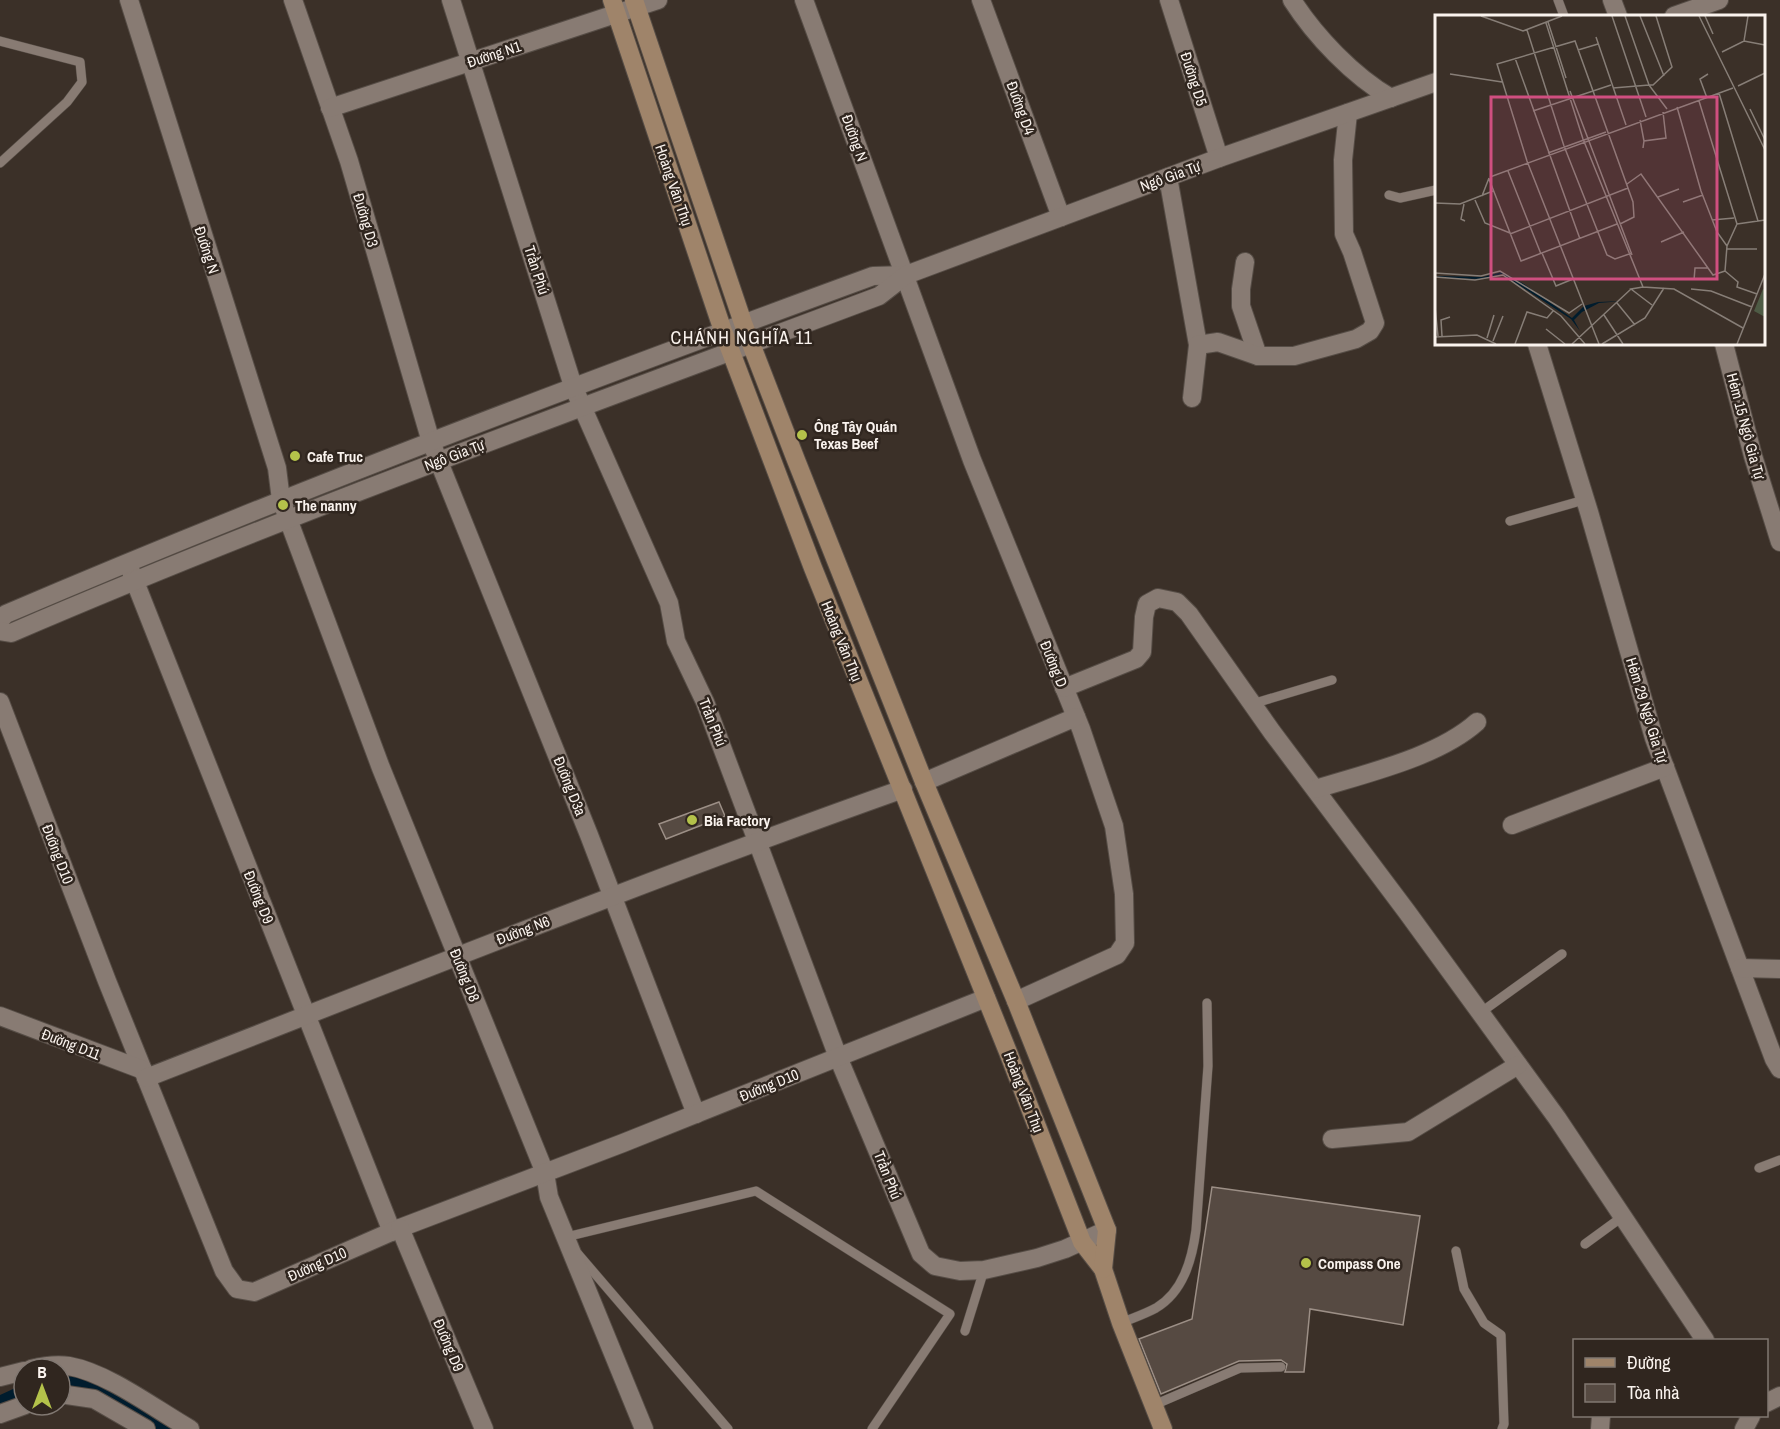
<svg xmlns="http://www.w3.org/2000/svg" width="1780" height="1429" font-family="'Archivo Narrow',sans-serif">
  <style>
    .water { fill: #001c2d }
    .building { fill: #564a42; stroke: #9c8f86; stroke-width: 1.5 }
    .lines { fill: none; stroke-linecap: round; stroke-linejoin: round }
    .lane-casing { stroke: #564d46; stroke-width: 10 }
    .street-casing { stroke: #564d46; stroke-width: 20 }
    .secondary-casing { stroke: #564d46; stroke-width: 20 }
    .lane { stroke: #887b73; stroke-width: 9 }
    .street { stroke: #887b73; stroke-width: 18 }
    .secondary { stroke: #9f846a; stroke-width: 18 }
    .poi-dot { fill: #b4c24a; stroke: #30261f; stroke-width: 2 }
    .labels { text-anchor: middle; dominant-baseline: central; stroke-width: 5; stroke-linejoin: round; paint-order: stroke }
    .street-label { font-size: 15px; fill: #faf3ee; stroke: #30261f }
    .poi-label { font-size: 15px; font-weight: bold; fill: #faf3ee; stroke: #30261f; text-anchor: start }
    .quarter-label { font-size: 18px; letter-spacing: 1.5px; fill: #faf3ee; stroke: #30261f }
    .inset-road { fill: none; stroke: #877e77; stroke-width: 1.5 }
    .view { fill: #d04f80; fill-opacity: 0.15; stroke: #d04f80; stroke-width: 3 }
    .inset-edge { fill: none; stroke: #faf3ee; stroke-width: 3 }
  </style>
  <rect width="100%" height="100%" fill="#3b3028"/>
  <g class="water">
    <polygon points="60,1376 86,1377 184,1429 155,1429 60,1390"/>
    <polygon points="24,1384 24,1400 0,1410 0,1395"/>
  </g>
  <g class="building">
    <polygon points="719,802 725,816 666,839 659,824"/>
    <polygon points="1212,1187 1420,1216 1403,1325 1310,1309 1304,1372 1285,1372 1287,1364 1281,1360 1239,1361 1161,1394 1139,1339 1192,1319"/>
  </g>
  <g class="lines">
    <defs>
      <g id="lane">
        <polyline points="1558,0 1564,16"/>
        <polyline points="0,41 80,62 82,82 67,102 0,163"/>
        <polyline points="1389,195 1400,198 1436,190"/>
        <polyline points="1510,521 1584,500"/>
        <polyline points="1252,704 1332,680"/>
        <polyline points="1480,1013 1562,954"/>
        <polyline points="1759,1168 1780,1160"/>
        <polyline points="566,1237 756,1191 950,1314 872,1429"/>
        <polyline points="1585,1244 1622,1217"/>
        <polyline points="1456,1251 1464,1289 1484,1323 1501,1335 1504,1424 1502,1429"/>
        <polyline points="578,1254 728,1429"/>
        <path d="M1121,1323C1133,1318 1145,1314 1156,1308C1183,1292 1192,1260 1196,1230L1208,1066L1207,1003"/>
        <polyline points="965,1331 984,1270"/>
        <polyline points="1154,1405 1240,1368 1281,1367"/>
      </g>
      <g id="street">
        <polyline points="129,0 277,468 281,500 381,768 545,1173 549,1197 644,1429"/>
        <polyline points="293,0 349,161 431,442 589,835 696,1114"/>
        <polyline points="451,0 573,386 669,603 676,641 705,702 838,1057 921,1254 935,1266 960,1271 984,1270 1037,1258 1065,1249 1107,1230"/>
        <polyline points="804,0 972,460 1081,729 1114,826 1124,894 1125,943 1117,955 1016,1001"/>
        <polyline points="981,0 1061,217"/>
        <polyline points="1169,0 1219,158"/>
        <path d="M1292,0C1315,36 1353,76 1391,98"/>
        <polyline points="1612,0 1618,16"/>
        <polyline points="1674,16 1719,0"/>
        <polyline points="330,108 658,0"/>
        <polyline points="1168,177 1198,345"/>
        <polyline points="1245,262 1241,289 1241,306 1258,356"/>
        <polyline points="1537,344 1589,512 1654,738 1774,1059 1780,1069"/>
        <polyline points="1724,344 1753,456 1780,542"/>
        <polyline points="1192,398 1198,345 1218,342 1258,356 1294,356 1356,339 1370,331 1375,323 1352,252 1344,234 1343,160 1348,113"/>
        <polyline points="130,569 392,1232"/>
        <path d="M0,620L6,614C291,492 581,383 873,276L906,275"/>
        <path d="M0,631L11,633C297,510 589,405 879,296L906,275L1219,158L1436,82"/>
        <polyline points="1064,688 1136,659 1142,652 1144,617 1147,604 1158,598 1177,602 1189,614 1272,732 1407,912 1557,1118 1705,1340"/>
        <polyline points="0,702 107,981 224,1271 237,1289 254,1292 400,1228 623,1143 986,998"/>
        <polyline points="924,782 1076,717"/>
        <path d="M1316,789C1367,773 1438,757 1477,722"/>
        <polyline points="1512,825 1665,767"/>
        <polyline points="1740,968 1780,969"/>
        <polyline points="0,1016 143,1070"/>
        <path d="M146,1078C398,980 649,879 903,789"/>
        <polyline points="1332,1139 1408,1132 1518,1065"/>
        <polyline points="400,1228 484,1429"/>
        <path d="M31,1369C43,1366 57,1364 69,1366C108,1373 155,1409 190,1429"/>
        <polyline points="0,1377 24,1371"/>
        <polyline points="60,1394 94,1399 146,1429"/>
        <polyline points="1766,1403 1780,1396"/>
        <polyline points="0,1414 25,1405"/>
        <polyline points="1600,1429 1601,1416"/>
        <polyline points="1744,1429 1751,1416"/>
      </g>
      <g id="secondary">
        <polyline points="612,0 723,331 813,568 1008,1052 1082,1242 1103,1269 1121,1323 1163,1429"/>
        <polyline points="634,0 743,323 796,460 924,782 1016,1001 1107,1230 1103,1269"/>
      </g>
    </defs>
    <use href="#lane" class="lane-casing"/>
    <use href="#street" class="street-casing"/>
    <use href="#secondary" class="secondary-casing"/>
    <use href="#lane" class="lane"/>
    <use href="#street" class="street"/>
    <use href="#secondary" class="secondary"/>
  </g>
  <g class="poi-dot">
    <circle cx="802" cy="435" r="6"/>
    <circle cx="295" cy="456" r="6"/>
    <circle cx="283" cy="505" r="6"/>
    <circle cx="692" cy="820" r="6"/>
    <circle cx="1306" cy="1263" r="6"/>
  </g>
  <g class="labels">
    <g class="street-label">
      <text transform="translate(494 54) rotate(-18)">Đường N1</text>
      <text transform="translate(1194 79) rotate(72)">Đường D5</text>
      <text transform="translate(1021 108) rotate(70)">Đường D4</text>
      <text transform="translate(855 138) rotate(70)">Đường N</text>
      <text transform="translate(1170 176) rotate(-20)">Ngô Gia Tự</text>
      <text transform="translate(674 185) rotate(71)">Hoàng Văn Thụ</text>
      <text transform="translate(366 220) rotate(74)">Đường D3</text>
      <text transform="translate(207 250) rotate(72)">Đường N</text>
      <text transform="translate(537 270) rotate(72)">Trần Phú</text>
      <text transform="translate(1746 426) rotate(75)">Hẻm 15 Ngô Gia Tự</text>
      <text transform="translate(454 455) rotate(-21)">Ngô Gia Tự</text>
      <text transform="translate(842 641) rotate(68)">Hoàng Văn Thụ</text>
      <text transform="translate(1054 664) rotate(68)">Đường D</text>
      <text transform="translate(1647 710) rotate(73)">Hẻm 29 Ngô Gia Tự</text>
      <text transform="translate(713 722) rotate(68)">Trần Phú</text>
      <text transform="translate(570 786) rotate(68)">Đường D3a</text>
      <text transform="translate(58 854) rotate(69)">Đường D10</text>
      <text transform="translate(259 897) rotate(68)">Đường D9</text>
      <text transform="translate(523 930) rotate(-21)">Đường N6</text>
      <text transform="translate(465 975) rotate(68)">Đường D8</text>
      <text transform="translate(71 1044) rotate(21)">Đường D11</text>
      <text transform="translate(769 1085) rotate(-22)">Đường D10</text>
      <text transform="translate(1024 1092) rotate(69)">Hoàng Văn Thụ</text>
      <text transform="translate(888 1175) rotate(68)">Trần Phú</text>
      <text transform="translate(317 1264) rotate(-24)">Đường D10</text>
      <text transform="translate(449 1345) rotate(67)">Đường D9</text>
    </g>
    <g class="poi-label">
      <text x="814" y="426">Ông Tây Quán<tspan x="814" dy="17">Texas Beef</tspan></text>
      <text x="307" y="456">Cafe Truc</text>
      <text x="295" y="505">The nanny</text>
      <text x="704" y="820">Bia Factory</text>
      <text x="1318" y="1263">Compass One</text>
    </g>
    <g class="quarter-label">
      <text x="742" y="337">CHÁNH NGHĨA 11</text>
    </g>
  </g>
  <g transform="translate(1435 15)">
    <rect width="330" height="330" fill="#3b3028"/>
    <path d="M328,274L330,275V302L319,296Z" fill="#4e5b45"/>
    <path d="M67,257L89,269L137,303L149,291L163,287L188,286L164,288L147,297L139,305L145,316L136,304L67,259L45,264L8,263L0,261L48,262Z" fill="#001c2d"/>
    <path class="inset-road" d="M46,1L88,16L127,1M177,1L211,102M190,1L214,70H218L237,52L221,1M205,1L229,61M264,1L330,135M270,1L278,19M113,7L131,63M111,8L148,124L208,272L239,274L308,313M92,15L129,131L172,240L180,244L197,238M161,22L191,110M309,26L313,1M143,35L163,29M287,37L309,26L330,30M80,43L145,224M15,59L67,67M303,71L330,58M178,73L214,70L232,94M135,76L197,240M284,78L323,206M272,83L265,64L273,59M264,86L302,209L292,231L290,256L303,267L302,272L322,279M242,92L266,176L282,217L292,231M315,94L330,125M98,96L176,70M205,105L209,126M208,133L209,126L231,123L228,97M113,138L171,117M73,156L106,239M55,162L298,73M54,164L86,246L182,209M192,169L206,159L278,260L290,256M47,181L54,163M223,182L244,174M40,185L50,208L75,218M248,187L268,180M0,188L25,189L58,176M29,189L26,204L30,206M277,205L299,203M302,209L330,205M75,219L193,173M226,227L249,217M292,234H322M107,238L121,271L138,264M0,258L46,261L65,256L134,298L147,289M0,262L40,265L68,260L126,301L150,329M259,265L260,253H273M208,272L196,274L217,290M256,274L276,276L317,292M182,288L200,310M0,292L3,321M169,300L188,329M111,314L130,329M7,321L6,305L15,302M0,322L42,320L61,329M52,323L59,300M58,326L68,301M80,329L92,297L112,303L118,296M137,329L196,274M164,329L92,146L62,49L140,26L198,187L199,202L185,209M167,329L210,303L229,273M302,329L330,259"/>
    <path class="view" d="M56,82H282V264H56Z"/>
    <rect width="330" height="330" class="inset-edge"/>
  </g>
  <rect x="1573" y="1339" width="195" height="78" fill="#30261f" stroke="#817872" stroke-width="1.5"/>
  <rect x="1585" y="1358" width="30" height="9" fill="#9f846a" stroke="#817872" stroke-width="1.5"/>
  <text x="1627" y="1369" font-size="18" fill="#faf3ee">Đường</text>
  <rect x="1585" y="1384" width="30" height="18" fill="#564a42" stroke="#817872" stroke-width="1.5"/>
  <text x="1627" y="1399" font-size="18" fill="#faf3ee">Tòa nhà</text>
  <g transform="translate(42 1387)"><circle r="28" fill="#30261f" stroke="#817872" stroke-width="1.5"/>
  <path d="M0-4.5L10 22L0 15L-10 22Z" fill="#b4c24a"/>
  <text y="-9" font-size="16" font-weight="bold" text-anchor="middle" fill="#faf3ee">B</text>
  </g>
</svg>
